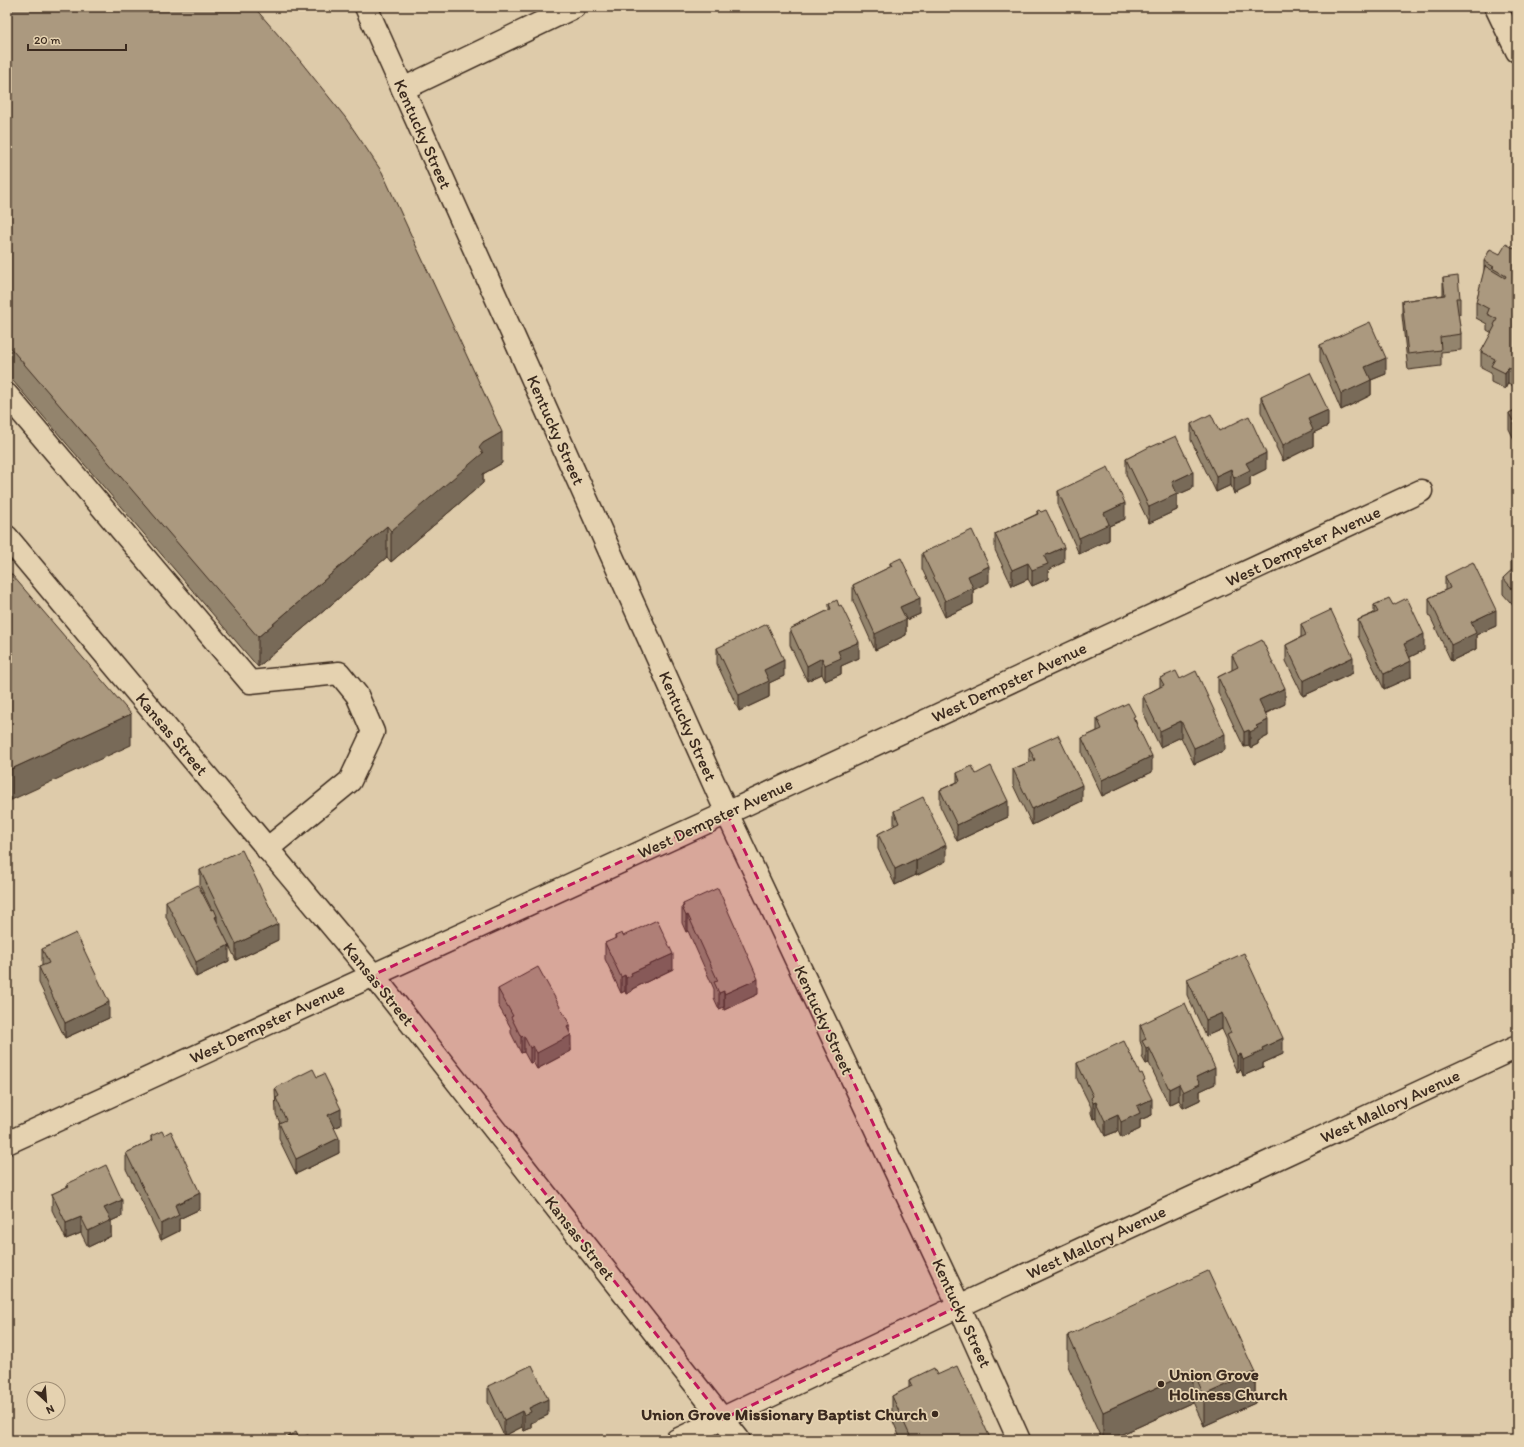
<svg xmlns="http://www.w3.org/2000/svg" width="1524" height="1447" font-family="Itim,sans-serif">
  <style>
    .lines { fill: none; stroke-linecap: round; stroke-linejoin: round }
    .minor-casing { stroke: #3b2a1e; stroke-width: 25 }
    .major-casing { stroke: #3b2a1e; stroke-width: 25 }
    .minor { stroke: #e5d2b0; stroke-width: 22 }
    .major { stroke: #e5d2b0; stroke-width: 22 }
    .wall { fill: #93846d; stroke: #3b2a1e }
    .shaded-wall { fill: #786b59; stroke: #3b2a1e }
    .building { fill: #ab997f; stroke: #3b2a1e }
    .marked { fill: #c2185b; fill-opacity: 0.2; stroke: #c2185b; stroke-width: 3; stroke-dasharray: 8 5; stroke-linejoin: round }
    .poi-dot { fill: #3b2a1e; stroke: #e5d2b0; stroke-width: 1.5 }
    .labels { text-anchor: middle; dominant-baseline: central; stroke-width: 3.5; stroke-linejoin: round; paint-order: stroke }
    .street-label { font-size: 17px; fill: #3b2a1e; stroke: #e5d2b0 }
    .poi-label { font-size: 17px; font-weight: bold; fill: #3b2a1e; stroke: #e5d2b0; text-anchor: start }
  </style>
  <rect width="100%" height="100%" fill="#decbaa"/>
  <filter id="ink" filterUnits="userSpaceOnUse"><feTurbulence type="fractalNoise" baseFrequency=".025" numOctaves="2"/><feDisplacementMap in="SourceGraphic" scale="8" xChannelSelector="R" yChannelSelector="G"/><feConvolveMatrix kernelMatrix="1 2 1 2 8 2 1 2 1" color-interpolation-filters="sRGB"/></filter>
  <g filter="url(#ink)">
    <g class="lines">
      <defs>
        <g id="minor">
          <polyline points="366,7 727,813 959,1306 1019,1440"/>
          <polyline points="1496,7 1517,51"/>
          <polyline points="403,89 574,7"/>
          <polyline points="7,395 250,682 339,673 357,695 373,732 350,781 267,849"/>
          <polyline points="7,537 373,975 739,1440"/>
          <polyline points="7,1143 727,813 1421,491"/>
        </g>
        <polyline id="major" points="677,1440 959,1306 1517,1047"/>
      </defs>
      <use href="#minor" class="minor-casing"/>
      <use href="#major" class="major-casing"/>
      <use href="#minor" class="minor"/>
      <use href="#major" class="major"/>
    </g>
    <g class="wall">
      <polygon points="7,7 502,463 483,474 483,483 391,562 387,557 258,667 7,374"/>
      <polygon points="1517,250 1517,388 1508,383 1505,389 1491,382 1491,373 1481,368 1481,352 1492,333 1487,330 1487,324 1476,318 1476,302 1484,272 1484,261 1500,254"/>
      <polygon points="1443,278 1460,298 1460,314 1458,314 1461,334 1461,350 1441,352 1441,366 1408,370 1402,316 1402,301 1443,295"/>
      <polygon points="1320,345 1386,374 1371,380 1371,395 1341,410 1320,361"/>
      <polygon points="1261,396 1328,426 1313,433 1313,446 1283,461 1276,447 1276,444 1261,412"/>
      <polygon points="1517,409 1516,443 1509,429 1509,413"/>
      <polygon points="1191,424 1219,431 1266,469 1250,477 1250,486 1234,494 1231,485 1216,492 1191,440"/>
      <polygon points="1151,447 1193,488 1177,495 1177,510 1149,523 1126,475 1126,459"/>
      <polygon points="1058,491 1125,519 1109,526 1109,540 1079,554 1058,507"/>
      <polygon points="1037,511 1064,562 1048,570 1048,579 1032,586 1028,579 1012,586 995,550 995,534 1037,514"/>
      <polygon points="1517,549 1517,610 1503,594 1503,578 1511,571 1511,555"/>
      <polygon points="922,553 989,582 973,590 973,604 945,617 922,569"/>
      <polygon points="890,563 920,614 906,620 906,635 875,650 853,601 853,585 890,567"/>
      <polygon points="1445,576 1496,626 1476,635 1476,649 1451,661 1429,614 1429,598 1445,590"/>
      <polygon points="829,604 859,658 841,666 841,674 825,681 822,674 807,681 790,645 790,629 829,610"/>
      <polygon points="1374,605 1393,605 1424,650 1410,657 1411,677 1384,689 1358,636 1358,620 1374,613"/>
      <polygon points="1301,624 1353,673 1303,696 1286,661 1286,645 1301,637"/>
      <polygon points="717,648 784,676 769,683 769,697 739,711 717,664"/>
      <polygon points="1232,655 1285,704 1265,714 1268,736 1258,741 1258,744 1250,748 1249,746 1244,747 1218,693 1218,677 1232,670"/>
      <polygon points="1160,678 1180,679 1225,750 1194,764 1181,737 1160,747 1143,712 1143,696 1160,687"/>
      <polygon points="1097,718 1135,719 1152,772 1102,796 1082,754 1082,738 1097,731"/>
      <polygon points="1029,748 1082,801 1032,825 1013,785 1013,769 1029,762"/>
      <polygon points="957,773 976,774 1008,817 957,841 940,806 940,790 957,782"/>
      <polygon points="894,811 946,861 916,876 916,875 895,885 878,849 878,834 894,826"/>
      <polygon points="200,870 278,940 236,960 217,921 229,961 196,977 166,917 166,901 212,910 200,886"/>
      <polygon points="683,904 758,994 724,1010 724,1007 719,1009 714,998 714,989 688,931 686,932 682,923 682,907 683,906"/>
      <polygon points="615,936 623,936 673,969 632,989 632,991 626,994 625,991 621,993 605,959 605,943 615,939"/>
      <polygon points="42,949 109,1018 65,1038 39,983 39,967 42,966"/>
      <polygon points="1187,979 1283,1054 1263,1063 1263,1067 1243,1076 1241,1070 1237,1072 1227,1051 1227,1040 1222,1029 1206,1036 1187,995"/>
      <polygon points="498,989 570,1032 571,1051 537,1069 533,1062 530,1063 524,1052 521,1053 511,1033 511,1028 498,1005"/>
      <polygon points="1140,1025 1215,1084 1200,1091 1200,1100 1183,1108 1179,1100 1169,1105 1149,1063 1146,1064 1142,1057 1142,1047 1140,1041"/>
      <polygon points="1077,1063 1145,1085 1152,1115 1140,1120 1140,1129 1121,1138 1118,1131 1105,1136 1096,1118 1093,1119 1091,1113 1091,1107 1077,1079"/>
      <polygon points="275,1088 341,1125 334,1128 339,1153 296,1174 279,1139 279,1123 280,1123 276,1114"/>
      <polygon points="151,1136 200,1209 179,1219 179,1231 161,1240 126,1169 126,1153 151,1141"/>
      <polygon points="67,1184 122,1216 111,1221 111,1236 88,1247 81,1233 66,1239 52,1210 52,1194 67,1187"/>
      <polygon points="1068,1335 1255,1372 1255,1403 1204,1426 1193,1402 1109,1440 1102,1440 1068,1366"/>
      <polygon points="937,1375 991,1440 901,1440 892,1419 892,1396 909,1388 909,1380"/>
      <polygon points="488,1386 548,1415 531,1423 531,1428 524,1431 522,1427 504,1436 488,1402"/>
    </g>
    <g class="shaded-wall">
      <polygon points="1386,358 1386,374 1371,380 1371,395 1341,410 1341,394 1365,367"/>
      <polygon points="1508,367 1508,383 1505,389 1505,373"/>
      <polygon points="1328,410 1328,426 1313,433 1313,446 1283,461 1283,445 1308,419"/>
      <rect x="1516" y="427" width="1" height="16"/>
      <polygon points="502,432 502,463 483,474 483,483 391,562 391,531 483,443"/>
      <polygon points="1266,453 1266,469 1250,477 1250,486 1234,494 1234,478 1246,463"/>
      <polygon points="1231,469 1231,485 1216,492 1216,476"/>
      <polygon points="1193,472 1193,488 1177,495 1177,510 1149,523 1149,507 1172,482"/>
      <polygon points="1125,503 1125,519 1109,526 1109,540 1079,554 1079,538 1104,513"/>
      <polygon points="387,526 387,557 258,667 258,637"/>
      <polygon points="1064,547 1064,562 1048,570 1048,579 1032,586 1032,570 1044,556"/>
      <polygon points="1028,563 1028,579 1012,586 1012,570"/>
      <polygon points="989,566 989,582 973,590 973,604 945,617 945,601 968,576"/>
      <polygon points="920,598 920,614 906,620 906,635 875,650 875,634 900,607"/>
      <polygon points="1496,610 1496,626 1476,635 1476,649 1451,661 1451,645 1471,622"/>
      <polygon points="1424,634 1424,650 1404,660 1404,644"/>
      <polygon points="859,642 859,658 841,666 841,674 825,681 825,665 838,651"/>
      <polygon points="1353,657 1353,673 1303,696 1303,681"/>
      <polygon points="822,658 822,674 807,681 807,666"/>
      <polygon points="784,660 784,676 769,683 769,697 739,711 739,695 764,670"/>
      <polygon points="1411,661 1411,677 1384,689 1384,674"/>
      <polygon points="1285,688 1285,704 1259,716 1259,700"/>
      <polygon points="131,714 131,745 7,802 7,771"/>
      <polygon points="1268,720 1268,736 1258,741 1258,744 1250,748 1250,732 1256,726"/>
      <polygon points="1181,721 1181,737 1160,747 1160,731"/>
      <polygon points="1249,730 1249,746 1244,747 1244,732"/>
      <polygon points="1225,734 1225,750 1194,764 1194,748"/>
      <polygon points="1152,756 1152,772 1102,796 1102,780"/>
      <polygon points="1082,785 1082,801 1032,825 1032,809"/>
      <polygon points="1008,801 1008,817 957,841 957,825"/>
      <polygon points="946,845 946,861 916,876 916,860"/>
      <polygon points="916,859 916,875 895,885 895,869"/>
      <polygon points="688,915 688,931 686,932 686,916"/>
      <polygon points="217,916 217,932 215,917"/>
      <polygon points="278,924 278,940 236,960 236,944"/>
      <polygon points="229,945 229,961 196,977 196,962"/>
      <polygon points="673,954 673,969 632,989 632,991 626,994 626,978 631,973"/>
      <polygon points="625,975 625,991 621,993 621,977"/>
      <polygon points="758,979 758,994 724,1010 724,994"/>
      <polygon points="724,991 724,1007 719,1009 719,993"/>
      <polygon points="109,1002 109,1018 65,1038 65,1023"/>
      <polygon points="1222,1013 1222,1029 1206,1036 1206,1020"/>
      <polygon points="570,1025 570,1035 571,1035 571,1051 537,1069 537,1053 567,1027"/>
      <polygon points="524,1036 524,1052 521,1053 521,1037"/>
      <polygon points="1283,1038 1283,1054 1263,1063 1263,1067 1243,1076 1243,1060 1262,1048"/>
      <polygon points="533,1046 533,1062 530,1063 530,1048"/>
      <polygon points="1149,1047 1149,1063 1146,1064 1146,1048"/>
      <polygon points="1241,1054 1241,1070 1237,1072 1237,1056"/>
      <polygon points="1215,1068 1215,1084 1200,1091 1200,1100 1183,1108 1183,1092 1196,1077"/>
      <polygon points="1179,1084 1179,1100 1169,1105 1169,1089"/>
      <polygon points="1152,1099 1152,1115 1140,1120 1140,1129 1121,1138 1121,1122 1137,1106"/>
      <polygon points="1096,1102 1096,1118 1093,1119 1093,1103"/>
      <polygon points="341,1109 341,1125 328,1131 328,1115"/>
      <polygon points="1118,1115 1118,1131 1105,1136 1105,1121"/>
      <polygon points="339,1138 339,1153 296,1174 296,1159"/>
      <polygon points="200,1193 200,1209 179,1219 179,1231 161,1240 161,1224 175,1205"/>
      <polygon points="122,1200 122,1216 111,1221 111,1236 88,1247 88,1231 104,1208"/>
      <polygon points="81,1217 81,1233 66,1239 66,1223"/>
      <polygon points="1193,1371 1193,1402 1109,1440 1103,1440 1103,1412"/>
      <polygon points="1255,1372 1255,1403 1204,1426 1204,1395"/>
      <polygon points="548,1399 548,1415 531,1423 531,1428 524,1431 524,1415 529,1408"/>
      <polygon points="522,1411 522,1427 504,1436 504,1420"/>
    </g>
    <g class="building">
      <polygon points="7,7 254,7 293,52 345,117 364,145 382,172 502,432 483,443 479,448 483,453 391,531 387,526 258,637 7,344"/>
      <polygon points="1506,244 1517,250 1517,372 1508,367 1505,373 1491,366 1495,359 1481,352 1495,326 1494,325 1497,319 1487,314 1489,309 1476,302 1485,266 1505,278 1506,276 1492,268 1494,267 1484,261 1490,249 1500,254"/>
      <polygon points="1458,276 1460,298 1456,298 1461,334 1440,337 1441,350 1408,354 1402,301 1445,295 1443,278"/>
      <polygon points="1370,322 1386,358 1365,367 1371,380 1341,394 1320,345"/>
      <polygon points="1310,373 1328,410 1308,419 1313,430 1283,445 1276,431 1277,431 1261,396"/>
      <polygon points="1517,409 1517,427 1516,427 1509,413"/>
      <polygon points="1211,414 1219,431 1249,416 1266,453 1246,463 1250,470 1234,478 1231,469 1216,476 1191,424"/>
      <polygon points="1176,436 1193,472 1172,482 1177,494 1149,507 1126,459 1151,446 1151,447"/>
      <polygon points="1108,467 1125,503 1104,513 1109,524 1079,538 1058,491"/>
      <polygon points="1039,510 1041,512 1046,510 1064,547 1044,556 1048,564 1032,570 1028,563 1012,570 995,534 1038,514 1037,511"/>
      <polygon points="972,530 989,566 968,576 973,588 945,601 922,553"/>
      <polygon points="1517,549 1517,562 1511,555"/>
      <polygon points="901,558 920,598 900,607 906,619 875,634 853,585 892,566 890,563"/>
      <polygon points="1473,562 1496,610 1471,622 1476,633 1451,645 1429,598 1450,588 1445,576"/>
      <polygon points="1517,565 1517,594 1503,578"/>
      <polygon points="7,569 131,714 7,771"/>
      <polygon points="1389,598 1393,605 1407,598 1424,634 1404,644 1411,661 1384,674 1358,620 1378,612 1374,605"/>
      <polygon points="837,600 839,606 841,605 859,642 838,651 841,658 825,665 822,658 807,666 790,629 831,609 829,604"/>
      <polygon points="1331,610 1353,657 1303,681 1286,645 1306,635 1301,624"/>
      <polygon points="767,624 784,660 764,670 769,681 739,695 717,648"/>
      <polygon points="1262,640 1285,688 1259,700 1268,720 1256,726 1258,728 1250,732 1249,730 1244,732 1218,677 1238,667 1232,655"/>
      <polygon points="1176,671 1180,679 1196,671 1225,734 1194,748 1181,721 1160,731 1143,696 1164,685 1160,678"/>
      <polygon points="1128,703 1135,716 1133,717 1152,756 1102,780 1082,738 1102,729 1097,718"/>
      <polygon points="1058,735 1082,785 1032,809 1013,769 1035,760 1029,748"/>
      <polygon points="972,766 976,774 991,766 1008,801 957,825 940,790 960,781 957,773"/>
      <polygon points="923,797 946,845 916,860 916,859 895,869 878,834 899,823 894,811"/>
      <polygon points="242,850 278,924 236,944 200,870"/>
      <polygon points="198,885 211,910 214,909 217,916 215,917 229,945 196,962 166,901"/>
      <polygon points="718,888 758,979 724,994 724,991 719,993 714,982 718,981 688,915 686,916 682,907 684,906 683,904"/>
      <polygon points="657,920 673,954 631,973 632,975 626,978 625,975 621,977 605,943 616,938 615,936 622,933 623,936"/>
      <polygon points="76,933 109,1002 65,1023 39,967 49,963 42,949"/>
      <polygon points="1244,953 1283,1038 1262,1048 1263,1051 1243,1060 1241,1054 1237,1056 1227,1035 1231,1033 1222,1013 1206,1020 1187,979"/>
      <polygon points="538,967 570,1025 567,1027 571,1035 537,1053 533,1046 530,1048 524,1036 521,1037 511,1017 513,1016 498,989"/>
      <polygon points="1185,1003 1215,1068 1196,1077 1200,1084 1183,1092 1179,1084 1169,1089 1149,1047 1146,1048 1142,1041 1146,1039 1140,1025"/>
      <polygon points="1124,1041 1140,1074 1142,1073 1145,1080 1143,1081 1152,1099 1137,1106 1140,1113 1121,1122 1118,1115 1105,1121 1096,1102 1093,1103 1091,1098 1093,1096 1077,1063"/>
      <polygon points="313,1069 317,1077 324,1074 341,1109 328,1115 339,1138 296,1159 279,1123 286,1120 276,1098 279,1096 275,1088"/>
      <polygon points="162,1131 164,1135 171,1131 200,1193 175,1205 179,1215 161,1224 126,1153 153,1140 151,1136"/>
      <polygon points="106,1165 122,1200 104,1208 111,1220 88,1231 81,1217 66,1223 52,1194 69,1186 67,1184"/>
      <polygon points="1208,1271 1255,1372 1204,1395 1193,1371 1103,1412 1068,1335"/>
      <polygon points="532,1365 548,1399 529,1408 531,1412 524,1415 522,1411 504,1420 488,1386"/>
      <polygon points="957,1366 991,1440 912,1440 892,1396 912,1386 909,1380 934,1368 937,1375"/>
      <polygon points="296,1432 299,1439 308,1435 311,1440 287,1440 286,1438"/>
    </g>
  </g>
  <path class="marked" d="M727,813L959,1306L723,1419L373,975Z"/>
  <g class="poi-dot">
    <circle cx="1161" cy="1384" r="4"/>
    <circle cx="935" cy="1414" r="4"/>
  </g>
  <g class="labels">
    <g class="street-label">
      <text transform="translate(423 134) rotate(66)">Kentucky Street</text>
      <text transform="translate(556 430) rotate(66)">Kentucky Street</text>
      <text transform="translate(1303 546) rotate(-25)">West Dempster Avenue</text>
      <text transform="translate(1009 682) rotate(-25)">West Dempster Avenue</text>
      <text transform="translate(688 726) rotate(66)">Kentucky Street</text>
      <text transform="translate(172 734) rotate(50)">Kansas Street</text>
      <text transform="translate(715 818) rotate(-25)">West Dempster Avenue</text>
      <text transform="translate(379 984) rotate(51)">Kansas Street</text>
      <text transform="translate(824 1020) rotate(65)">Kentucky Street</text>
      <text transform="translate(267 1023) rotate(-25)">West Dempster Avenue</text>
      <text transform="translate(1390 1106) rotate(-25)">West Mallory Avenue</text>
      <text transform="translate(580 1238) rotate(52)">Kansas Street</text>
      <text transform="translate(1096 1242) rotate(-25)">West Mallory Avenue</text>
      <text transform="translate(962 1313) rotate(65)">Kentucky Street</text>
    </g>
    <g class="poi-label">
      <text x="1169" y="1374">Union Grove<tspan x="1169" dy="20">Holiness Church</tspan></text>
      <text x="927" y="1414" text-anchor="end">Union Grove Missionary Baptist Church</text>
    </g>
  </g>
  <rect width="1524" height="1447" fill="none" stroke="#e5d2b0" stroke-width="24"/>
  <rect x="12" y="12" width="1500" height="1423" fill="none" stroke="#3b2a1e" stroke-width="1.5" filter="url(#ink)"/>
  <g transform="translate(46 1401) rotate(154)"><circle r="19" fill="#e5d2b0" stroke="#a18f76"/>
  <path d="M0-3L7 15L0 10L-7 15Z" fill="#3b2a1e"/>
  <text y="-6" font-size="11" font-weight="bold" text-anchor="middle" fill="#3b2a1e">N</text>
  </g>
  <path d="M28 44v6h98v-6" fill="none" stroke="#3b2a1e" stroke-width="2"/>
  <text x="34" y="44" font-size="12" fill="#3b2a1e" stroke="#e5d2b0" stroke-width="3" paint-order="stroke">20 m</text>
</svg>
